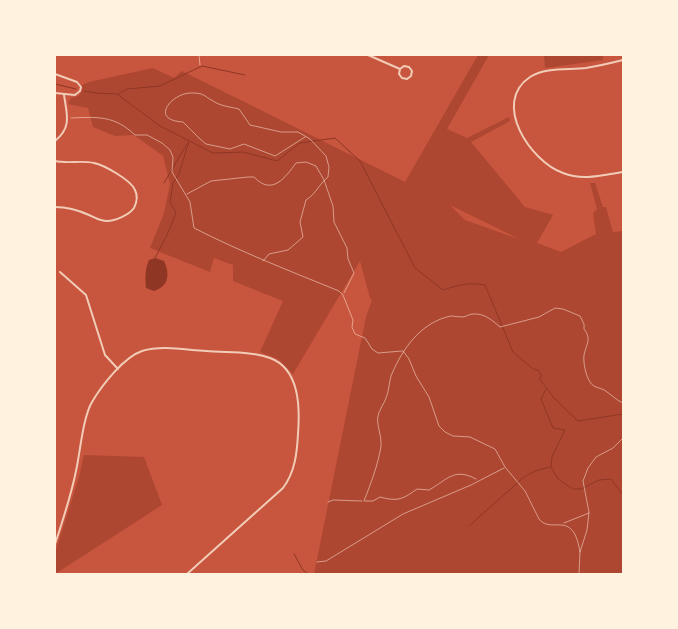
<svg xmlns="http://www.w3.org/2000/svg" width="678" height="629" font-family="'Nunito Sans',sans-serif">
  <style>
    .green { fill: #ae4732; fill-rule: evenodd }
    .water { fill: #8f3625 }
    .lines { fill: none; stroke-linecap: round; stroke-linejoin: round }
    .stream { stroke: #8f3625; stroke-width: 1 }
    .path { stroke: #fff3e0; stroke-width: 0.5 }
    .minor { stroke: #f1ccb7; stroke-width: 2 }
  </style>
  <rect width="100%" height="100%" fill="#c8553d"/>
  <g class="green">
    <path d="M478,55H489L447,129L467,138L509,117L510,121L471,142L525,207L553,215L537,243L561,252L596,234L593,213L597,209L590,183H595L603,207H606L613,232L623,231V574H314L366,317L372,300L370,298L360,261L293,374L278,359L260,352L283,301L233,281V265L214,258L210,272L150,248L164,213L170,184L163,156L134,135L115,136L93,127L88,108L68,104L71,98C79,97 83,94 82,85L89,82L153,68L174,78L182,71L405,182ZM450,205L521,240L465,220Z"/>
    <polygon points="544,55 603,55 603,60 545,68"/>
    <polygon points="84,455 144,457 162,505 55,574 55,553 79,477"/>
  </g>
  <path class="water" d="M155,258L164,261C170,274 169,286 154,291L146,288C145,278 145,269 149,260Z"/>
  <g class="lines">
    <g class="stream">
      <polyline points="55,84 76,89"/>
      <path d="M84,91L96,93L117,94L160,126L213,153L243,152L277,161L300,143L335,138L360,161L415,268L443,290C458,285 469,282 485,285L513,352L533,369L538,370L542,376L539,378L554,398L578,421L623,414"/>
      <polyline points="118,94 127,89 160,86 202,66 245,75"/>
      <polyline points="164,183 187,144"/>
      <polyline points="155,258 167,235 176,213 170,202 173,183 179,174 189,141"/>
      <polyline points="546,389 541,399 553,428 565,430 552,457 551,467 558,479 573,489 581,489 599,480 611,479 623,495"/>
      <polyline points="469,526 524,477 535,471 550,467"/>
      <polyline points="294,554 303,570 308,574"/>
    </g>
    <g class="path">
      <polyline points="199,55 200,65"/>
      <path d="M71,118C97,117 114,115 135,135H147L162,143L170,150L173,157L172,172L190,202L194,228C241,252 290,271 339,291L343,295L353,320L352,327L355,334L365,338L372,349L378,353L402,351"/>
      <path d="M187,194L211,181L248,177H254C272,196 285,178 296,163L306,162L316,166L324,180L333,206L334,222L347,248L348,259L354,273L344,293"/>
      <path d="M263,261L269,254L288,250L303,237L300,222L306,200C316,194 319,184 328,177L329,167L326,156L310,139L298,132H281L250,125L239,109C231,107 220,106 213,101C204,96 204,93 192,93C173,92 148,120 183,122L199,138L206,144L230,149L244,144L275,156L305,137"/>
      <path d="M403,351L409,359L416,376L429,397L439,426L445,432L453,436L470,437L495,449L505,467L525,491L539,519C552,535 573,508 580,552"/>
      <path d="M364,501C371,483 378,465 381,446C382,437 376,423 378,416C379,410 384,404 386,398C389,391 389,383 391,376C402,349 421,322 451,316C455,316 458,317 462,317C466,317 469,314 473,314C484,313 492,320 500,327L539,317L555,308L563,309L580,316L584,324V329C592,339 586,345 584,355C583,363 586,376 590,382C594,389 602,387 607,392C613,396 616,400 623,403"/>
      <path d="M365,501H373L380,497C398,502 403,499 417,489L429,490C447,480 454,467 476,479"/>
      <polyline points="328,502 333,500 362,501"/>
      <polyline points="564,523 589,513"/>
      <polyline points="317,562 326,561 403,514 471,485 504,468"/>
      <polyline points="579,574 580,552 587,530 589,512 583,481 588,468 596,457 613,448 623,438"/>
    </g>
    <g class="minor">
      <polyline points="368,55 400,69 404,66 409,67 412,71 411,76 407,79 402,78 399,74 400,69"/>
      <path d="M623,60C611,63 598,66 586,68C568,70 545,67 530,77C491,103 531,162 563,173C583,181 603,175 623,172"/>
      <polyline points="55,74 77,82 81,87 80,91 75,95 55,93"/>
      <path d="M55,141C72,127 67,115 64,95"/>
      <path d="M55,161C68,164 81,160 94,163C104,165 131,180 135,190C138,196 137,202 134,208C129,215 115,221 107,221C100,221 94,217 89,215C78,210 67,207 55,207"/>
      <polyline points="60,272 86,295 105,355 118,369"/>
      <path d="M55,544C63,520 71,496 76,471C80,453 83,417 92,402C102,385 124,357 142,351C162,345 186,350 206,351C225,353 252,351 270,358C300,369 300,408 298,434C297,453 295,472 283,488L187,574"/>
    </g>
  </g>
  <rect width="678" height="629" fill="none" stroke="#fff3e0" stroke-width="112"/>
</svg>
